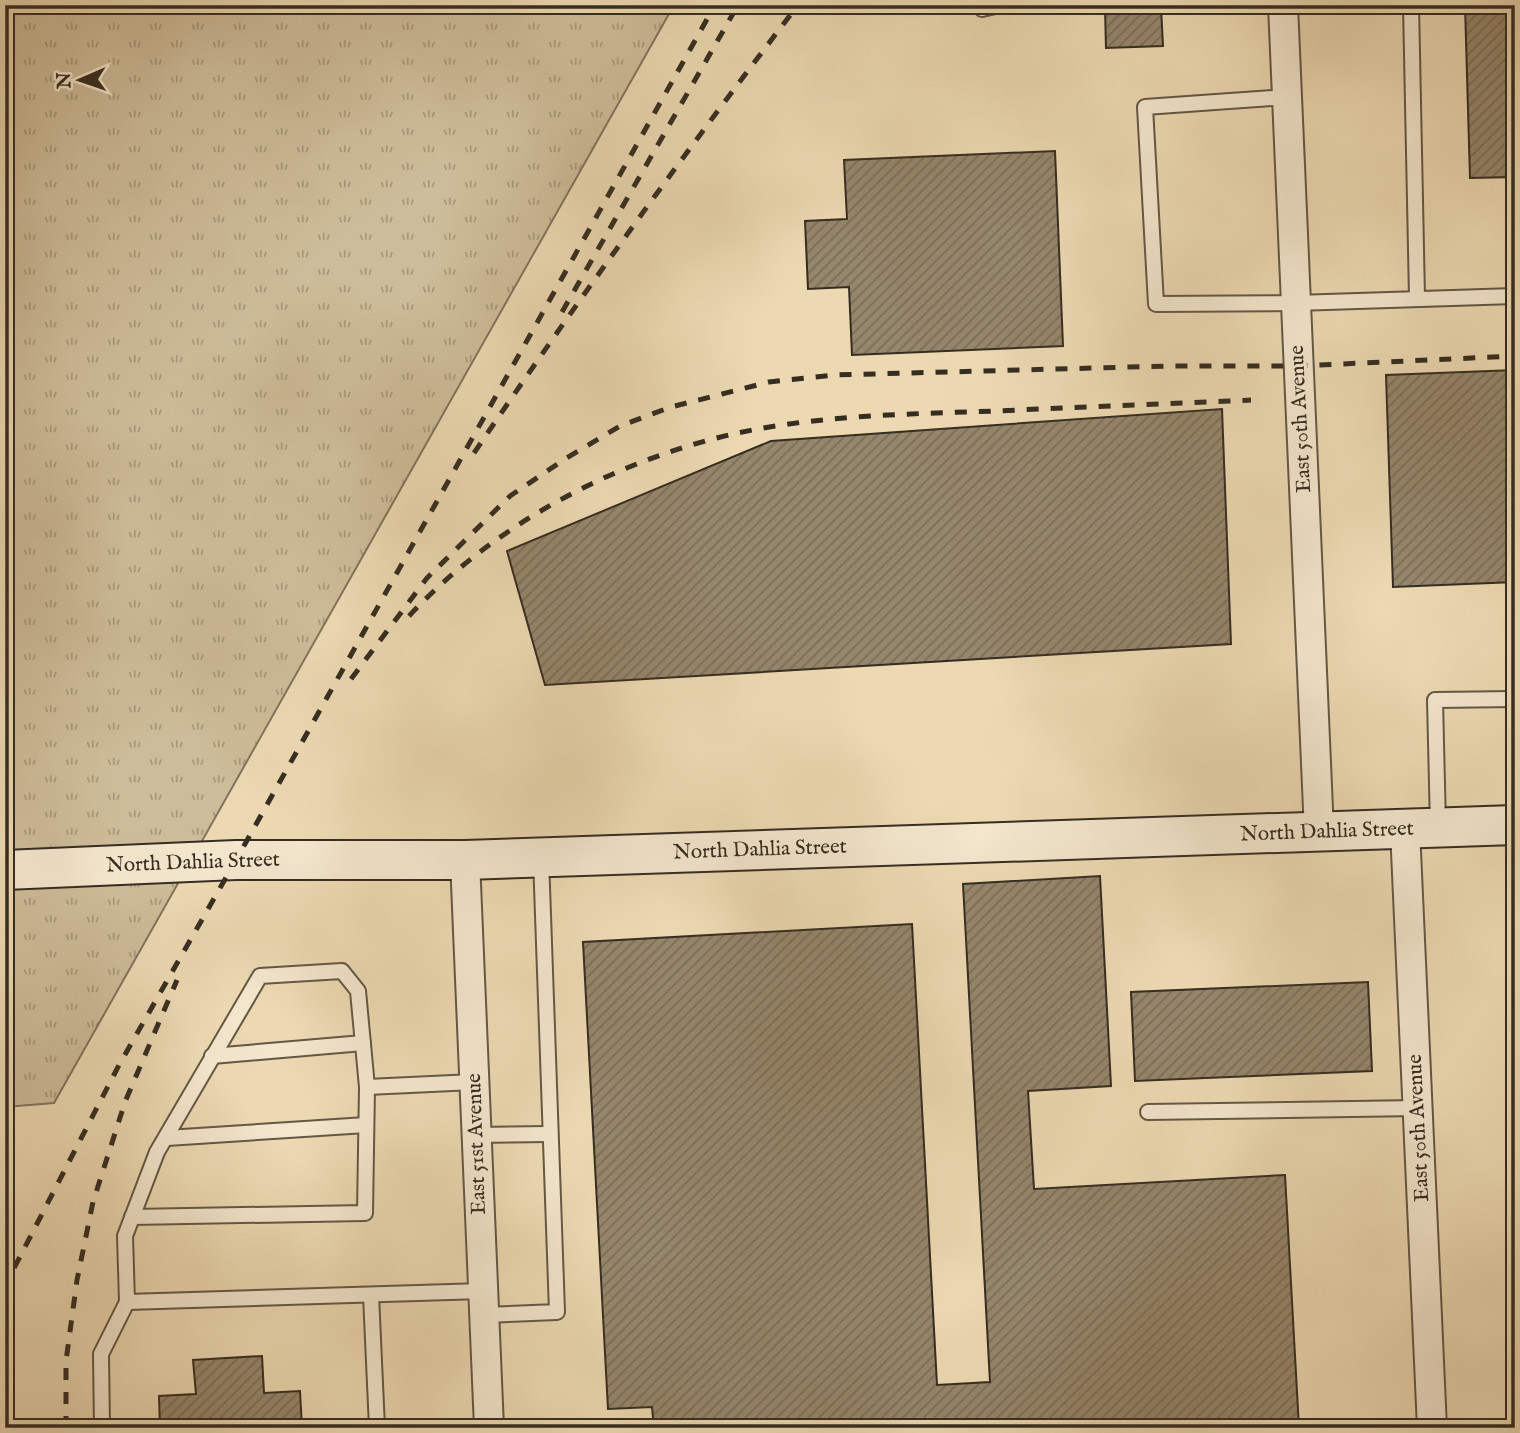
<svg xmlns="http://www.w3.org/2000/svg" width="1520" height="1433" font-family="'IM FELL English',serif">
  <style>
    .grass { fill: url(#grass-tufts); stroke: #82745d; stroke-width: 2 }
    .building { fill: url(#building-hatch); stroke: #362d21; stroke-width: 2 }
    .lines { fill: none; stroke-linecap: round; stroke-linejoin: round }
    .lane-casing { stroke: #645845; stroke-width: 18 }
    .street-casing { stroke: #645845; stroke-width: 32 }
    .secondary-casing { stroke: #362d21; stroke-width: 42 }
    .lane { stroke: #f3e6cd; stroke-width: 14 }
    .street { stroke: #f3e6cd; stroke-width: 28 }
    .secondary { stroke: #f3e6cd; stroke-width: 38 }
    .rail { stroke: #362d21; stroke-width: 5; stroke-dasharray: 12 12; stroke-linecap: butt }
    .labels { text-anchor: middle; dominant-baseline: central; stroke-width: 7; stroke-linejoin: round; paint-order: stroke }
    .street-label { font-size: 21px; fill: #362d21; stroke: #f3e6cd }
  </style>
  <defs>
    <pattern id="grass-tufts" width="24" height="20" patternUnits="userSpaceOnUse" patternTransform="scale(1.75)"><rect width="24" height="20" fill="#cdbc99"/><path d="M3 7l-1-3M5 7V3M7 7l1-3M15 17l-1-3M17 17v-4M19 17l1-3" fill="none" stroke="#a7997c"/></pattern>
    <pattern id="building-hatch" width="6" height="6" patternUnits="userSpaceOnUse" patternTransform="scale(1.75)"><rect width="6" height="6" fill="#95866c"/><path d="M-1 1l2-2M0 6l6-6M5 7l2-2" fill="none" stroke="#7a6e58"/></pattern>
  </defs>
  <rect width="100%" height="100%" fill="#ecd9b2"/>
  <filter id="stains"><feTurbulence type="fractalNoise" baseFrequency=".00286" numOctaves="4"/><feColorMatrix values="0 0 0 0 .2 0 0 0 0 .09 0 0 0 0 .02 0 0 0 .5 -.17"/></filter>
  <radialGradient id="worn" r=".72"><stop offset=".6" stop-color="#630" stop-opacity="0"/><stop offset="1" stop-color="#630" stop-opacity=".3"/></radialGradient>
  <polygon class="grass" points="5,5 674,5 54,1103 5,1107"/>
  <g class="building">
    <polygon points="1465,5 1515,5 1515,177 1470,178"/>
    <polygon points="1161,7 1163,46 1106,48 1105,9"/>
    <polygon points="1055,151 1063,346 852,355 849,287 808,289 805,221 847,219 844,160"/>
    <polygon points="1515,370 1515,582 1393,587 1386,375"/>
    <polygon points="1222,409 1231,644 545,685 507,551 771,441"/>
    <polygon points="1100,876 1111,1086 1028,1091 1034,1189 1285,1175 1299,1428 654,1428 652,1407 608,1409 583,942 912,924 937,1385 990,1382 963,884"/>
    <polygon points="1368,982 1372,1071 1135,1081 1131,992"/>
    <polygon points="262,1356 264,1393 300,1391 302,1428 160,1428 159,1396 196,1394 193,1360"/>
  </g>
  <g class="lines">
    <defs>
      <g id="lane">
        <polyline points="1411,5 1417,298"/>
        <polyline points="982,9 1000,5"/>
        <polyline points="1287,97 1145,107 1156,304 1295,303 1515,296"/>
        <polyline points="1438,826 1435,700 1515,699"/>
        <polyline points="212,1056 363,1043"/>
        <polyline points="474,1082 367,1087 358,991 342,971 260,976 157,1152 125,1236 127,1302 483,1291"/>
        <polyline points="1148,1112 1418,1108"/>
        <polyline points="476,1135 549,1134"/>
        <polyline points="167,1138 366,1125"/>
        <polyline points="132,1217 365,1213 367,1087"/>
        <polyline points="371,1295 377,1428"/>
        <polyline points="484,1315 557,1312 541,858"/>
        <polyline points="102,1428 101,1354 127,1302"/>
      </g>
      <g id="street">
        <polyline points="1283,5 1319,832"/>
        <polyline points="1405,829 1432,1428"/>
        <polyline points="465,860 489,1428"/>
      </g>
      <polyline id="secondary" points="5,870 236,860 465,860 1515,825"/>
    </defs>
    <use href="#lane" class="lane-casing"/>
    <use href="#street" class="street-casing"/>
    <use href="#secondary" class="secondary-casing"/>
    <use href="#lane" class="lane"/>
    <use href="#street" class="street"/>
    <use href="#secondary" class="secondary"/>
    <g class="rail">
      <polyline points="562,312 738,5"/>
      <path d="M474,453C577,301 686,151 798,5"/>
      <path d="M409,616C494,525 612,462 733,434C818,415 909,414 996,411C1081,407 1166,404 1251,400"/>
      <polyline points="351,679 427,578 510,496 565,459 620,426 671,407 769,382 834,375 1169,366 1298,366 1515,356"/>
      <polyline points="5,1290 10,1276 119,1065 236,860 715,5"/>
      <polyline points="66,1428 66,1361 77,1280 93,1202 125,1102 177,980"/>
    </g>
  </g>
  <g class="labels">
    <g class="street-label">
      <text transform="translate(1301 419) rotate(-93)">East 50th Avenue</text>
      <text transform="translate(1327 832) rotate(-2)">North Dahlia Street</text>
      <text transform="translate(760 850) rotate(-2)">North Dahlia Street</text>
      <text transform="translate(193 863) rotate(-2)">North Dahlia Street</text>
      <text transform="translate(1419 1128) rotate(-93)">East 50th Avenue</text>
      <text transform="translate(477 1144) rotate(-92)">East 51st Avenue</text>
    </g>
  </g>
  <rect width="1520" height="1433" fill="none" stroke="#ecd9b2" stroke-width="28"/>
  <rect x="7" y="7" width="1506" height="1419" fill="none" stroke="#362d21" stroke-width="3.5"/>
  <rect x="14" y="14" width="1492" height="1405" fill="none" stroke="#362d21" stroke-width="2"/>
  <g transform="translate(80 80) rotate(268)" stroke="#f3e6cd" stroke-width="5" paint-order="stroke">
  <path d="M0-5L12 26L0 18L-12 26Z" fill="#362d21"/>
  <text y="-10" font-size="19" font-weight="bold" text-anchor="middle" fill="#362d21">N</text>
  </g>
  <rect width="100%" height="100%" filter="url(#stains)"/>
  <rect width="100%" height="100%" fill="url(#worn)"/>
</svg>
